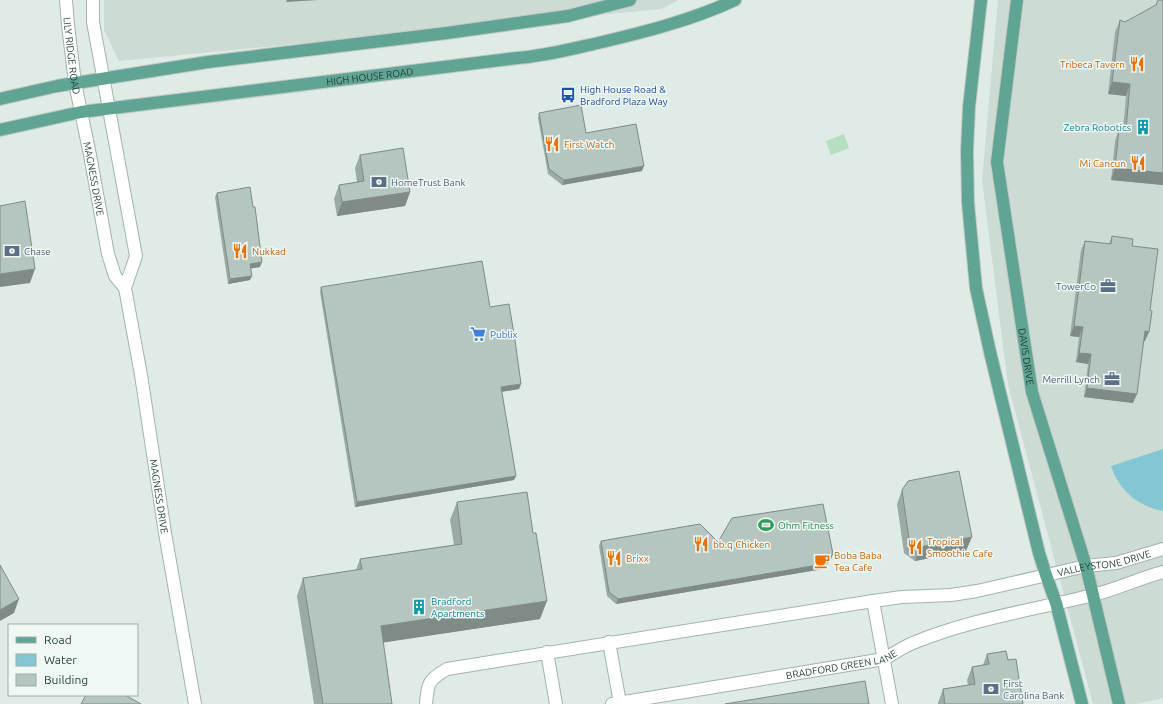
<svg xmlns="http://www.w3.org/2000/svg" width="1163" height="704" font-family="Ubuntu,sans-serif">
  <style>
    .built { fill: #cddbd5 }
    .green { fill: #b6dec1 }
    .water { fill: #83c7d4 }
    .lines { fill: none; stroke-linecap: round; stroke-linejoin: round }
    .minor-casing { stroke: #a2b3ad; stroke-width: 14 }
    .major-casing { stroke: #c0c8c6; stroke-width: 14 }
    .minor { stroke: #fff; stroke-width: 12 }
    .major { stroke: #60a493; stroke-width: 12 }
    .wall { fill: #9baaa4 }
    .shaded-wall { fill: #7e8b86 }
    .building { fill: #b4c6bf; stroke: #7e8b86 }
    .labels { text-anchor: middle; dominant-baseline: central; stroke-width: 3; stroke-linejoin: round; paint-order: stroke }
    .street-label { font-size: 10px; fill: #1f3c35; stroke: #eff8f4 }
    .food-label { font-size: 10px; fill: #c56008; stroke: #eff8f4; text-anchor: start }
    .transit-label { font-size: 10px; fill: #164399; stroke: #eff8f4; text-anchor: start }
    .culture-label { font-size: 10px; fill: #0d838f; stroke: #eff8f4; text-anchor: end }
    .service-label { font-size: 10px; fill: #4e5e75; stroke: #eff8f4; text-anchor: start }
    .shop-label { font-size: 10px; fill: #366cbe; stroke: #eff8f4; text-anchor: start }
    .leisure-label { font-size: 10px; fill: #27864d; stroke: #eff8f4; text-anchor: start }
  </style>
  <rect width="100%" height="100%" fill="#dfebe6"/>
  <g class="built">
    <polygon points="104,0 679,0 661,9 119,61 104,30"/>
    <polygon points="998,0 1163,0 1163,698 1137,704 1093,704 1008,385 982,180"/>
  </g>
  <polygon class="green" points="844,134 849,148 831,155 826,141"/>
  <path class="water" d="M1163,449V511C1137,506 1119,490 1111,466Z"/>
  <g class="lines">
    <defs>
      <g id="minor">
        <path id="s1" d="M66,0L68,25L75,83L90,155L108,254L115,276L125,288"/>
        <path id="s2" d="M93,0V22L136,256L125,288L141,375L165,533L195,704"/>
        <polyline points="873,601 892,704"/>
        <polyline points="609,642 620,703"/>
        <polyline points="547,652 556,704"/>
        <path id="s3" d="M426,704C428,683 428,680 447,669L873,601L902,597L951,595L977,591L1086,566L1116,563L1163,549"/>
        <path id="s4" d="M612,704L884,659C893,654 903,647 913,643C971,619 1033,610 1093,595C1117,589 1140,578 1163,572"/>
      </g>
      <g id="major">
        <polyline points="981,0 969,107 967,151 968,203 976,288 990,352 1039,553 1046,575 1056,603 1082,704"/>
        <path id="s5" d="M1017,0L997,162L1032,392L1086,566L1119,704"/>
        <polyline points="0,99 57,86 208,62 447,33 568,16 630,0"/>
        <path id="s6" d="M0,130L81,112L517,58C545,56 571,49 598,43C645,32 692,20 735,0"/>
      </g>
    </defs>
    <use href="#minor" class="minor-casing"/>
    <use href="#major" class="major-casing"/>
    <use href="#minor" class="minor"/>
    <use href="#major" class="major"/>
  </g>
  <g class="wall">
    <polygon points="1120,20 1163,185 1111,180 1115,141 1119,129 1123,129 1126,96 1108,94 1115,32"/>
    <polygon points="539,113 586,133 642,171 562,185 548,174 538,118"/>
    <polygon points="360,155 410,192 405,206 337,216 334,199 339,185 357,182 355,168"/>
    <polygon points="217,193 260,267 251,268 250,280 228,284 215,197"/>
    <polygon points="1112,236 1132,246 1145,341 1143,341 1133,403 1084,397 1088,364 1076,362 1079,337 1070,336 1081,250 1085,241 1109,244"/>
    <polygon points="321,287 521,384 519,389 502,392 514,480 355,507 320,292"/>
    <polygon points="902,490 966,551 915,561 904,553 897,504"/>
    <polygon points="457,502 540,619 383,642 392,704 314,704 297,596 303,578 356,570 360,559 454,545 450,520"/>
    <polygon points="601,541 718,542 831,559 823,569 616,604 607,596 599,546"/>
    <polygon points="987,654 1008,660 1023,704 938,704 938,703 943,689 968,685 967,680 972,667 983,665"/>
  </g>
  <g class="shaded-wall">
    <polygon points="287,0 318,0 286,2"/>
    <polygon points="1112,82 1130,84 1126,96 1108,94"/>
    <polygon points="644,166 642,171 562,185 564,180"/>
    <polygon points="1115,168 1163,173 1163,185 1111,180"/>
    <polygon points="410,192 405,206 337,216 342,202"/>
    <polygon points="262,262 260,267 248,269 250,264"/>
    <polygon points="35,269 30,283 0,287 0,274"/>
    <polygon points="252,276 250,280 228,284 230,279"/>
    <polygon points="1074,326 1083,327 1079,337 1070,336"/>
    <polygon points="1145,331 1149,332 1145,341 1141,341"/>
    <polygon points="1079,353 1091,354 1088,364 1076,362"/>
    <polygon points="521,384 519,389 499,392 501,387"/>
    <polygon points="1087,388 1137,394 1133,403 1084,397"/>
    <polygon points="516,476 514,480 355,507 357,502"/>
    <polygon points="972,537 966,551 915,561 920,547"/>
    <polygon points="833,554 831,559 823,569 616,604 618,599"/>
    <polygon points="19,599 14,613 0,621 0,610"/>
    <polygon points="547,601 540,619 374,644 381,626"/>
  </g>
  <g class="building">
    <polygon points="1158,0 1162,0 1163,1 1163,173 1115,168 1119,129 1126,129 1130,84 1112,82 1120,20 1125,22 1156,5"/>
    <polygon points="581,105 586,133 636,124 644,166 564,180 549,169 539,113"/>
    <polygon points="403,148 410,192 342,202 339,185 364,181 360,155"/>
    <polygon points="250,187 253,207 255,207 262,262 250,264 252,276 230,279 217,193"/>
    <polygon points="25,201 35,269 0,274 0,206"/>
    <polygon points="1112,236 1133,239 1132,246 1158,249 1150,310 1152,311 1149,332 1145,331 1137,394 1087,388 1091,354 1079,353 1083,327 1074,326 1085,241 1111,244"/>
    <polygon points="482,261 490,307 509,304 515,340 521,384 501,387 516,476 357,502 321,287"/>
    <polygon points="959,471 972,537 920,547 909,539 902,490 908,481"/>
    <polygon points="527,492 533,533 536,533 547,601 381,626 392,704 323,704 303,578 362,569 360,559 462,544 457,502"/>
    <polygon points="823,504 833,554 824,564 618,599 609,592 601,541 700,524 718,542 732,518"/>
    <polygon points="0,565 19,599 0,610"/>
    <polygon points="1006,651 1008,660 1016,659 1023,704 945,704 943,689 975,684 972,667 989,664 987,654"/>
    <polygon points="865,681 869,704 725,704"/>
    <polygon points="86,695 125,695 141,704 81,704"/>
  </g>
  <defs>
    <symbol id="restaurant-bare" viewBox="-9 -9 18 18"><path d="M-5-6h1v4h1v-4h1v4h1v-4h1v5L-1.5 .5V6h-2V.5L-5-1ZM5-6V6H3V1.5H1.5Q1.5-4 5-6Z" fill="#e8710a" stroke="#eff8f4" stroke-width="2.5" paint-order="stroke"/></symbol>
    <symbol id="bus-bare" viewBox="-9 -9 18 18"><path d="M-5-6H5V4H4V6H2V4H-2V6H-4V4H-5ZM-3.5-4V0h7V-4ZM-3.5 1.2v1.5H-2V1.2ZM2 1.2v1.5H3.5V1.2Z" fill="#1a4fb4" stroke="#eff8f4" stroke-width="2.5" paint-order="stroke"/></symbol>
    <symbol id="building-bare" viewBox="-9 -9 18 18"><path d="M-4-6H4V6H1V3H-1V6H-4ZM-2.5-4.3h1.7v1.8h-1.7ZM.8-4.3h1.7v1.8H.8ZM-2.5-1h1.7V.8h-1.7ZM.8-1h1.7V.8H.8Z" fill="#0f9aa8" stroke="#eff8f4" stroke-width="2.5" paint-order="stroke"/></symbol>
    <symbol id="bank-bare" viewBox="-9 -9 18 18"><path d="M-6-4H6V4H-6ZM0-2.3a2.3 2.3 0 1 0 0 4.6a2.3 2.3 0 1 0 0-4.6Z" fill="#5c6f8a" stroke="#eff8f4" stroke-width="2.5" paint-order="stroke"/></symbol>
    <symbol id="office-bare" viewBox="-9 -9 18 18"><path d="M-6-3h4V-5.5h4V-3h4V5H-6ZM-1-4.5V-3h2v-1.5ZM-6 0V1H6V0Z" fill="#5c6f8a" stroke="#eff8f4" stroke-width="2.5" paint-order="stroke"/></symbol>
    <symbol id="supermarket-bare" viewBox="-9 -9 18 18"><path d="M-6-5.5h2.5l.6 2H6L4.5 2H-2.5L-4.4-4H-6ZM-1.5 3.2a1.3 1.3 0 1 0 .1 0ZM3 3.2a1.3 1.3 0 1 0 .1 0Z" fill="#3f7fe0" stroke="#eff8f4" stroke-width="2.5" paint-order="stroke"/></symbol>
    <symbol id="stadium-bare" viewBox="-9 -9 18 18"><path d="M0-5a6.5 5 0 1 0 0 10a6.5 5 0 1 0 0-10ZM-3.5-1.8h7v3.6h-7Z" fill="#2e9e5b" stroke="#eff8f4" stroke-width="2.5" paint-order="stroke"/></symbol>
    <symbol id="cafe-bare" viewBox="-9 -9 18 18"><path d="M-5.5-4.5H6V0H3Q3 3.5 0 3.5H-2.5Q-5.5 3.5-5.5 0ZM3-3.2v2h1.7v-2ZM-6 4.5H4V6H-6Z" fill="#e8710a" stroke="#eff8f4" stroke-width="2.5" paint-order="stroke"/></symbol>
  </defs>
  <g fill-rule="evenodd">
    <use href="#restaurant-bare" x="1126" y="53" width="22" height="22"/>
    <use href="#bus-bare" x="557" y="84" width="22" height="22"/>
    <use href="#building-bare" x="1132" y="116" width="22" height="22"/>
    <use href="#restaurant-bare" x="541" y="133" width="22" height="22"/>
    <use href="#restaurant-bare" x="1127" y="152" width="22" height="22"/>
    <use href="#bank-bare" x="368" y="171" width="22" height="22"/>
    <use href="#bank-bare" x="1" y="240" width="22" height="22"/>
    <use href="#restaurant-bare" x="229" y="240" width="22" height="22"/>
    <use href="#office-bare" x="1097" y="275" width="22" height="22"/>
    <use href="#supermarket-bare" x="467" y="323" width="22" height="22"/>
    <use href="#office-bare" x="1101" y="368" width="22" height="22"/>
    <use href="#stadium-bare" x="755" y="514" width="22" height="22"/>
    <use href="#restaurant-bare" x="690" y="533" width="22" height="22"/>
    <use href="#restaurant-bare" x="904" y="536" width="22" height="22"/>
    <use href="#restaurant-bare" x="603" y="547" width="22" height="22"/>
    <use href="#cafe-bare" x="811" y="550" width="22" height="22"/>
    <use href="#building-bare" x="408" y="596" width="22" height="22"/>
    <use href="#bank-bare" x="980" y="678" width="22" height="22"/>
  </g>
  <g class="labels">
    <g class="street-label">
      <text stroke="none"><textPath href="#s1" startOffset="56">LILY RIDGE ROAD</textPath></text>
      <text stroke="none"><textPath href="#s6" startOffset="374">HIGH HOUSE ROAD</textPath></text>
      <text stroke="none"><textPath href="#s1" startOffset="181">MAGNESS DRIVE</textPath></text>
      <text stroke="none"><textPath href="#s5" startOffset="360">DAVIS DRIVE</textPath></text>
      <text stroke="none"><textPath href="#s2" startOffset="505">MAGNESS DRIVE</textPath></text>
      <text stroke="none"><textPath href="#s3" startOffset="710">VALLEYSTONE DRIVE</textPath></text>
      <text stroke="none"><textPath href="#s4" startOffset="233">BRADFORD GREEN LANE</textPath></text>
    </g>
    <g class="food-label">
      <text x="1125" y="64" text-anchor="end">Tribeca Tavern</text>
      <text x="564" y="144">First Watch</text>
      <text x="1126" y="163" text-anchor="end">Mi Cancun</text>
      <text x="252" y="251">Nukkad</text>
      <text x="927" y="541">Tropical<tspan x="927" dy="12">Smoothie Cafe</tspan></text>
      <text x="713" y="544">bb.q Chicken</text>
      <text x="834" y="555">Boba Baba<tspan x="834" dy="12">Tea Cafe</tspan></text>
      <text x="626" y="558">Brixx</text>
    </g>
    <g class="transit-label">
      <text x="580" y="89">High House Road &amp;<tspan x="580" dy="12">Bradford Plaza Way</tspan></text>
    </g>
    <g class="culture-label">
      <text x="1131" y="127">Zebra Robotics</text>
      <text x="431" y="601" text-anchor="start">Bradford<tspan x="431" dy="12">Apartments</tspan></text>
    </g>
    <g class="service-label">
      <text x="391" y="182">HomeTrust Bank</text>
      <text x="24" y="251">Chase</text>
      <text x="1096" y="286" text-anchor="end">TowerCo</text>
      <text x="1100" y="379" text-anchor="end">Merrill Lynch</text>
      <text x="1003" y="683">First<tspan x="1003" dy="12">Carolina Bank</tspan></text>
    </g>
    <g class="shop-label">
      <text x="490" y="334">Publix</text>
    </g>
    <g class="leisure-label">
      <text x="778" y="525">Ohm Fitness</text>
    </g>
  </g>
  <rect x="8" y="624" width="130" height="72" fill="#eff8f4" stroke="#9cada8"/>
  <rect x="16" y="637" width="20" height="6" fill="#60a493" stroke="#9cada8"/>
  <text x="44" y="644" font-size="12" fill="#1f3c35">Road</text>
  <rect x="16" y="654" width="20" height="12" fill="#83c7d4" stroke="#9cada8"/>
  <text x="44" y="664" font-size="12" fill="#1f3c35">Water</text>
  <rect x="16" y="674" width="20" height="12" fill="#b4c6bf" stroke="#9cada8"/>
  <text x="44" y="684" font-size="12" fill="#1f3c35">Building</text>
</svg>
